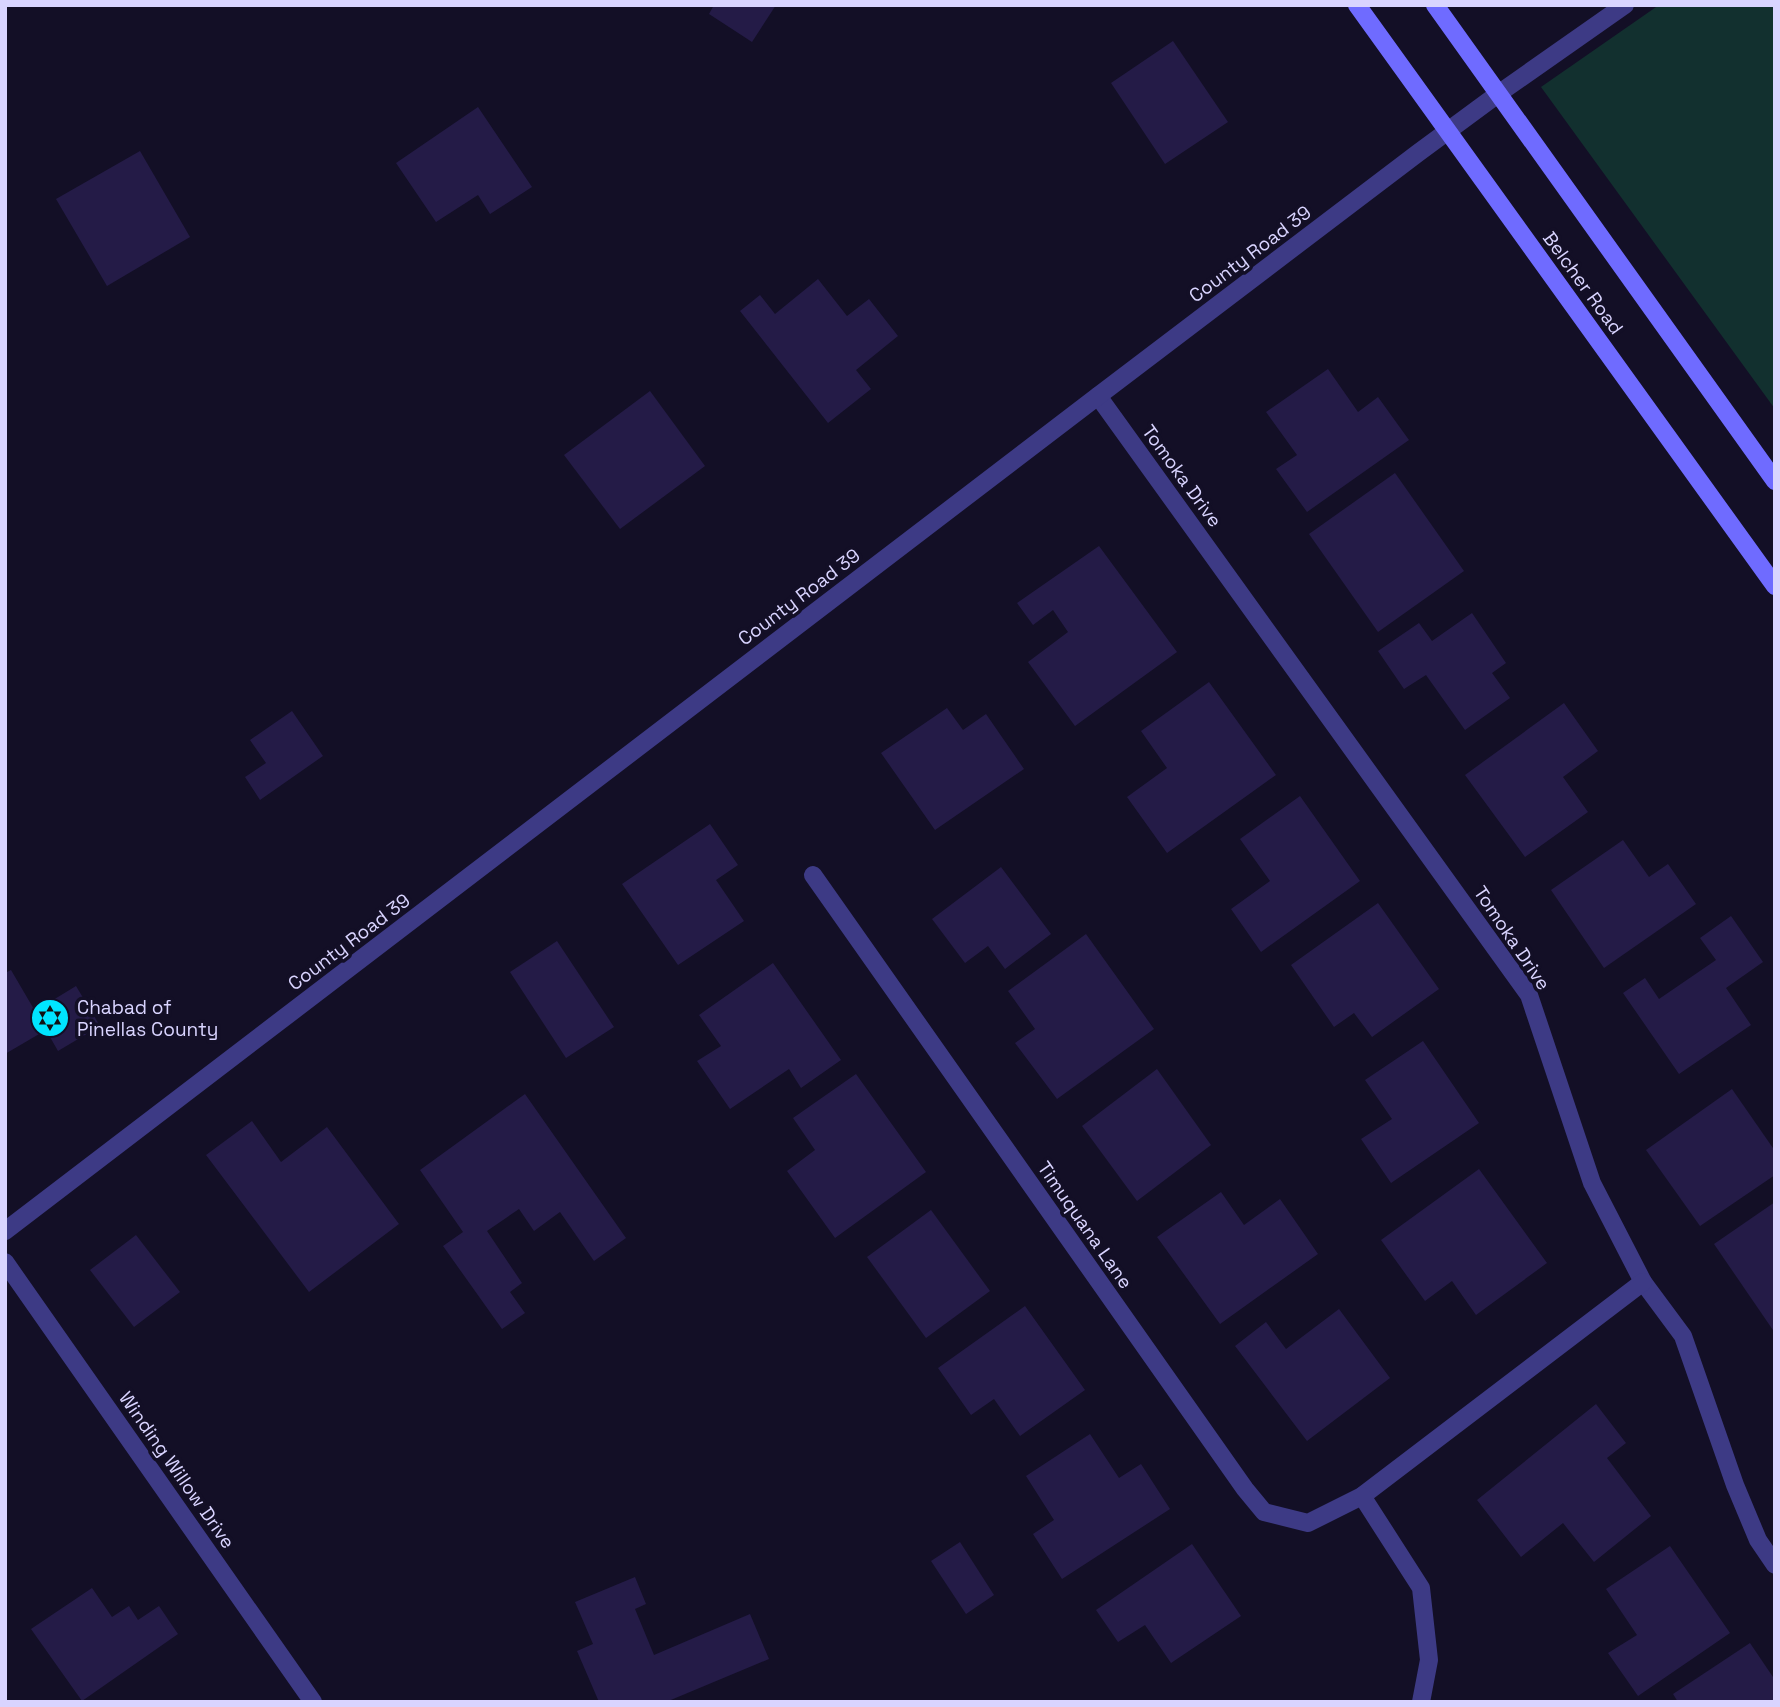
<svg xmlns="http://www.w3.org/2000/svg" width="1780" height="1707" font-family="'Space Grotesk',sans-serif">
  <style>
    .green { fill: #12302f }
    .building { fill: #241b47 }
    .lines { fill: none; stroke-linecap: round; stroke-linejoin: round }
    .minor { stroke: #3d3a85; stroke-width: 18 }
    .tertiary { stroke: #3d3a85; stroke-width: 18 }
    .secondary { stroke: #6f6bff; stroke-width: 18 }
    .labels { text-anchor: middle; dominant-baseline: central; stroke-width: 7; stroke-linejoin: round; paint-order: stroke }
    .street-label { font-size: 19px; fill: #d9d4ff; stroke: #130f26 }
    .poi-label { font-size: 19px; fill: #d9d4ff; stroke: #130f26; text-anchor: start }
  </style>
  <rect width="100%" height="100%" fill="#130f26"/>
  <polygon class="green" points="1659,5 1775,5 1775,409 1541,87"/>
  <g class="building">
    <polygon points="714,5 776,5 752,42 709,14"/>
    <polygon points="1173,41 1228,122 1165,164 1111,83"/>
    <polygon points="478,107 532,187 490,214 478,195 436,222 396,163"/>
    <polygon points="140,151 190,237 107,286 56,199"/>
    <polygon points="818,279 847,316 869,299 898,336 856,370 871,389 828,423 740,311 760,295 775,314"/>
    <polygon points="1328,369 1358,412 1378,397 1409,440 1307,512 1276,469 1297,455 1266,412"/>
    <polygon points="650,391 705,466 620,529 564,455"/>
    <polygon points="1395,473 1464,571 1378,632 1309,534"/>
    <polygon points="1099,546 1177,652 1075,726 1028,662 1068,632 1053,610 1033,625 1017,603"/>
    <polygon points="1472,613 1506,663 1492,673 1510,698 1465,730 1426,675 1404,689 1378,651 1419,623 1432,641"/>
    <polygon points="1209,682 1276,775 1167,853 1127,797 1167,768 1141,731"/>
    <polygon points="1564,703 1598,751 1563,777 1588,812 1525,857 1465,775"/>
    <polygon points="947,708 963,730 986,714 1024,769 935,830 881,753"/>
    <polygon points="292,711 323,756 260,800 245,777 266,763 250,740"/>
    <polygon points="1300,796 1360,881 1261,952 1231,909 1270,881 1240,839"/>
    <polygon points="710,824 738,865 716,880 744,921 678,965 622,884"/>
    <polygon points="1623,840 1649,877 1668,864 1696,904 1604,968 1551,890"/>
    <polygon points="1001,867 1051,934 1005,969 988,946 965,963 932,919"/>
    <polygon points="1378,903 1439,989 1372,1037 1354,1013 1334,1027 1291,965"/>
    <polygon points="1731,916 1763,962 1726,988 1751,1025 1679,1074 1623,993 1645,978 1659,999 1716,960 1700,938"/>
    <polygon points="1086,934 1154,1029 1057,1099 1015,1043 1035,1029 1008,991"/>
    <polygon points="557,941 614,1027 566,1058 510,972"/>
    <polygon points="773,963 841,1060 801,1088 789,1069 730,1109 697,1061 721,1046 699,1015"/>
    <polygon points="11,970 35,1011 76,986 100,1026 58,1051 46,1030 5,1054 5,973"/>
    <polygon points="1423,1041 1479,1123 1391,1183 1361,1139 1392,1119 1365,1080"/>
    <polygon points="1157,1069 1211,1145 1137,1201 1082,1126"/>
    <polygon points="856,1074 926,1172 835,1238 787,1171 815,1150 793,1118"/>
    <polygon points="1732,1089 1775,1151 1775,1175 1700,1226 1646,1150"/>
    <polygon points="525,1094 626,1238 594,1261 560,1212 534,1231 519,1209 487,1231 522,1283 510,1292 525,1313 502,1329 443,1246 463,1232 420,1170"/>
    <polygon points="252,1121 281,1162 327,1127 399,1224 309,1292 206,1155"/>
    <polygon points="1479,1169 1547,1263 1476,1315 1452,1281 1425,1301 1381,1240"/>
    <polygon points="1221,1192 1244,1225 1280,1199 1318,1254 1220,1324 1157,1237"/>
    <polygon points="1775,1202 1775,1333 1714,1244"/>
    <polygon points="931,1210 990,1291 926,1338 867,1257"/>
    <polygon points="136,1235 180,1292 134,1327 90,1270"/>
    <polygon points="1025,1306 1085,1390 1020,1436 994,1399 971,1415 938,1368"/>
    <polygon points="1339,1309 1390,1378 1307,1441 1235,1346 1266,1322 1286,1349"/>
    <polygon points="1596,1404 1626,1443 1607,1458 1651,1516 1594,1562 1563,1523 1521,1557 1477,1500"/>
    <polygon points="1090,1434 1119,1478 1141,1464 1170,1509 1062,1579 1033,1534 1054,1520 1026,1476"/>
    <polygon points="960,1542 994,1595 966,1614 931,1561"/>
    <polygon points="1192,1544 1241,1616 1171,1663 1145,1625 1118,1642 1096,1610"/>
    <polygon points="1670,1546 1730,1633 1638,1696 1608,1653 1637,1635 1606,1589"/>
    <polygon points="635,1577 646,1604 635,1609 654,1655 750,1614 769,1659 666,1702 599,1702 577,1651 593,1644 575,1602"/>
    <polygon points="92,1588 112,1617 129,1606 138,1620 159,1606 178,1634 82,1701 31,1629"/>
    <polygon points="1750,1643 1775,1680 1775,1702 1678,1702 1673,1694"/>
  </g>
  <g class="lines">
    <g class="minor">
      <polyline points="1098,396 1529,995 1592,1183 1643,1282 1683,1336 1735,1485 1758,1540 1775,1565"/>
      <polyline points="813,875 1245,1489 1264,1512 1308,1523 1362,1496 1643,1282"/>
      <polyline points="5,1262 313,1702"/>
      <polyline points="1362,1496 1421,1588 1429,1660 1421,1702"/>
    </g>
    <polyline class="tertiary" points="5,1231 1098,396 1418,153 1498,94 1625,5"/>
    <g class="secondary">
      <polyline points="1357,5 1775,586"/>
      <polyline points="1435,5 1775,481"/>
    </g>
  </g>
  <defs>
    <symbol id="synagogue-disc" viewBox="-11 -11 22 22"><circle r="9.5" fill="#00e5ff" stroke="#130f26"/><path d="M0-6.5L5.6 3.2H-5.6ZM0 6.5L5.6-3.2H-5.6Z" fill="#111"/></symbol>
  </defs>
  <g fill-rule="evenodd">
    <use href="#synagogue-disc" x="28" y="996" width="44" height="44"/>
  </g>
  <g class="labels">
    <g class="street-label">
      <text transform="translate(1250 254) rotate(-37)">County Road 39</text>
      <text transform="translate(1583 283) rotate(54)">Belcher Road</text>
      <text transform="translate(1182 476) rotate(54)">Tomoka Drive</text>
      <text transform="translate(799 597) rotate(-37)">County Road 39</text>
      <text transform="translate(1512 938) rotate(56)">Tomoka Drive</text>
      <text transform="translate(349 942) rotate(-37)">County Road 39</text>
      <text transform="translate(1085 1225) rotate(55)">Timuquana Lane</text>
      <text transform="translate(177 1470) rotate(55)">Winding Willow Drive</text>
    </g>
    <g class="poi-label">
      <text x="77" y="1007">Chabad of<tspan x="77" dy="22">Pinellas County</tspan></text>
    </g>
  </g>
  <rect width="1780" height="1707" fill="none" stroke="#d9d4ff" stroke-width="14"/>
</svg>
